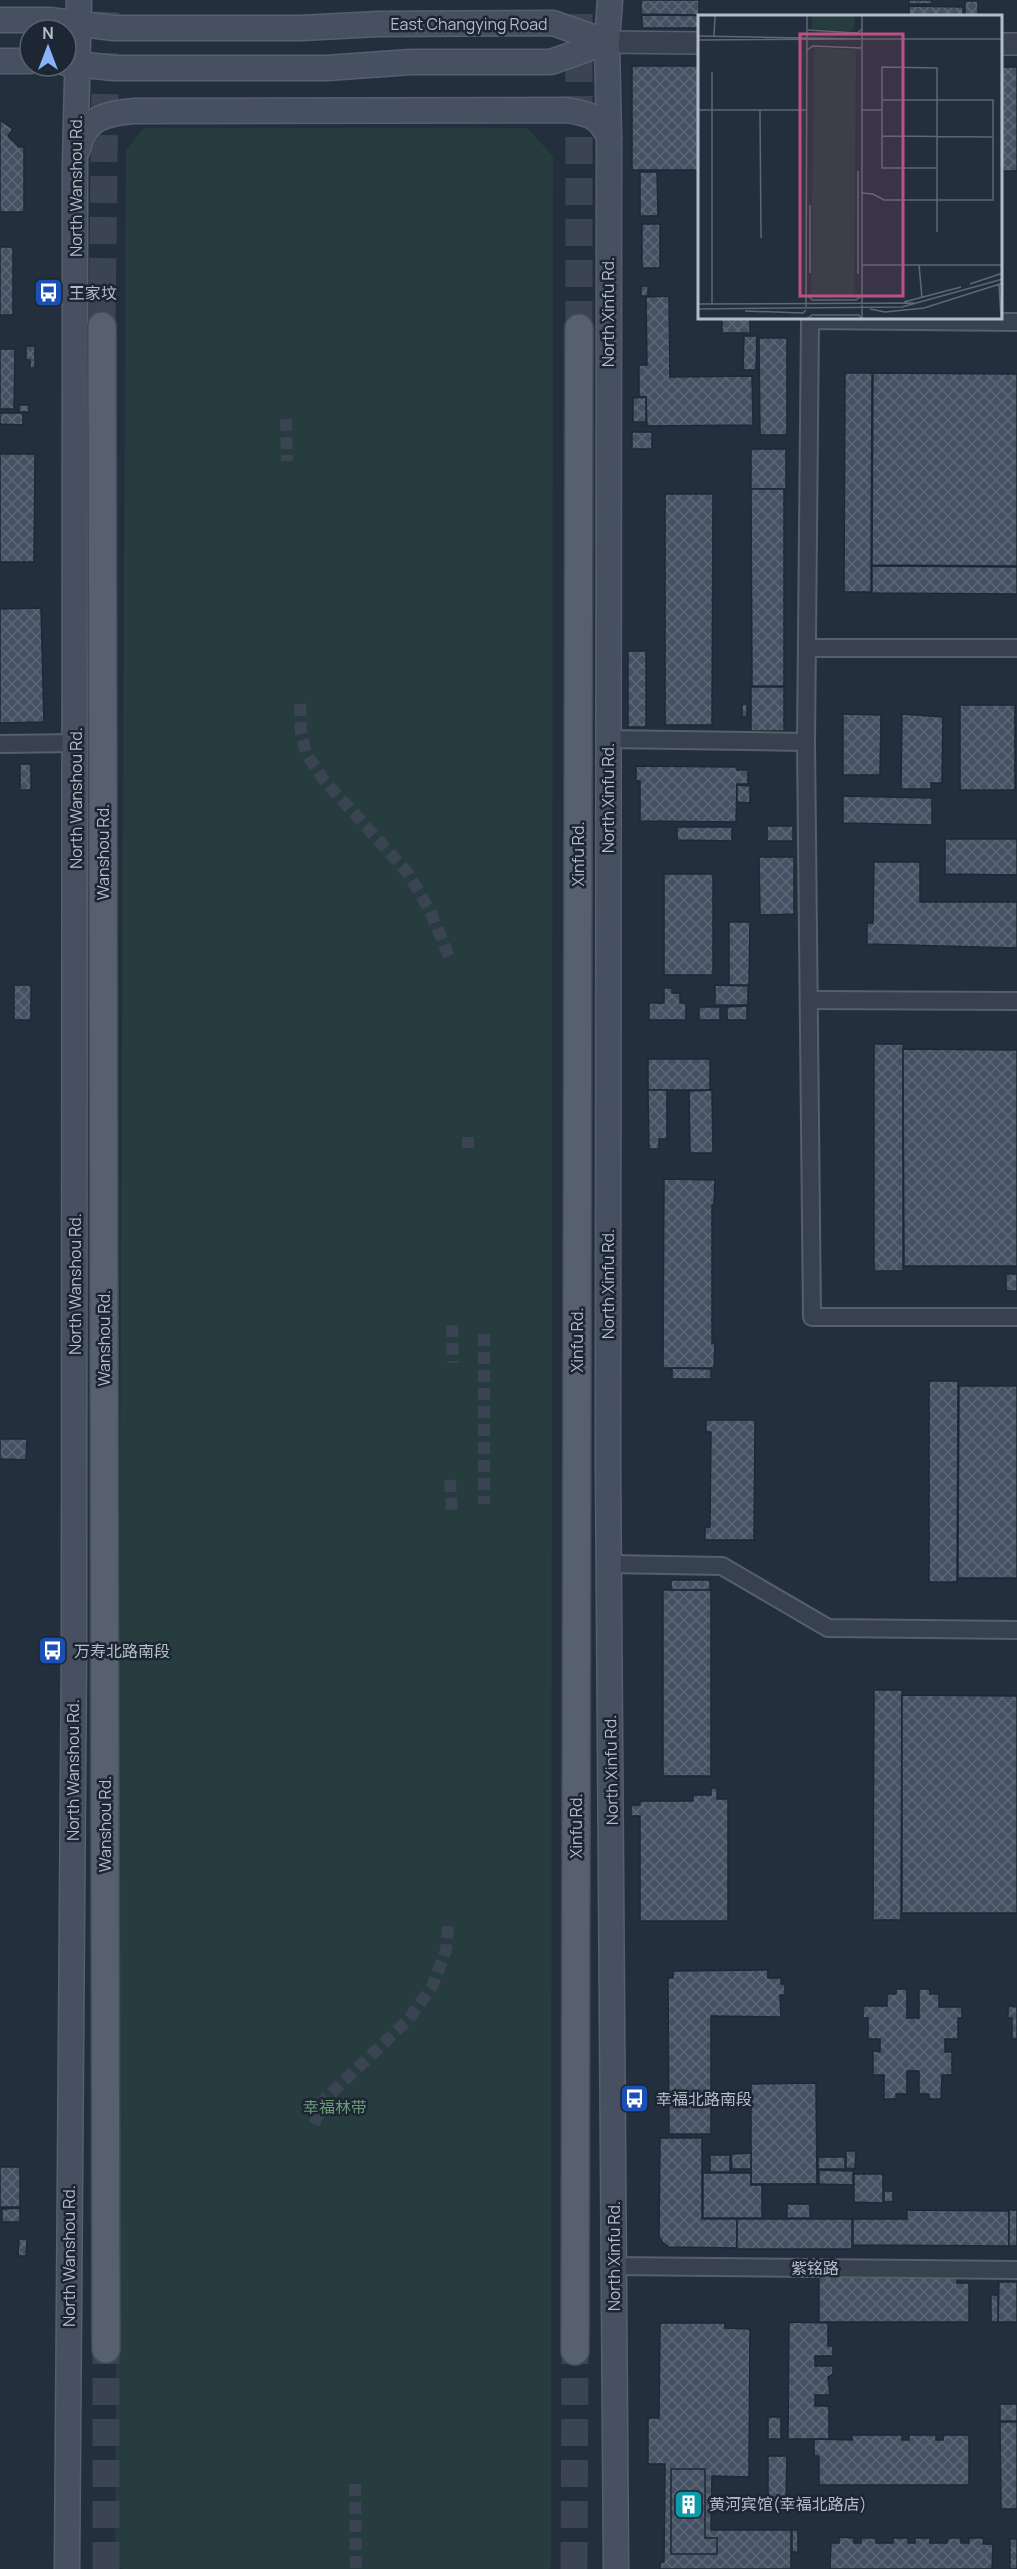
<svg xmlns="http://www.w3.org/2000/svg" width="1017" height="2569" font-family="Manrope,'Noto Sans SC',sans-serif">
  <style>
    .green { fill: #263c3f }
    .building { fill: url(#building-cross-hatch); stroke: #1f2835; stroke-width: 1.5 }
    .lines { fill: none; stroke-linecap: round; stroke-linejoin: round }
    .pedestrian-tunnel { stroke: #3a4453; stroke-width: 12; stroke-dasharray: 12 6; stroke-linecap: butt }
    .primary-tunnel { stroke: #3a4453; stroke-width: 27; stroke-dasharray: 27 14; stroke-linecap: butt }
    .minor-casing { stroke: #565f6c; stroke-width: 20 }
    .tertiary-casing { stroke: #565f6c; stroke-width: 24 }
    .secondary-casing { stroke: #565f6c; stroke-width: 27 }
    .primary-casing { stroke: #414a57; stroke-width: 30 }
    .minor { stroke: #38414e; stroke-width: 16 }
    .tertiary { stroke: #38414e; stroke-width: 21 }
    .secondary { stroke: #465061; stroke-width: 24 }
    .primary { stroke: #56606e; stroke-width: 27 }
    .labels { text-anchor: middle; dominant-baseline: central; stroke-width: 5; stroke-linejoin: round; paint-order: stroke }
    .street-label { font-size: 16px; fill: #b4bcc9; stroke: #1d2633 }
    .poi-label { font-size: 16px; fill: #b4bcc9; stroke: #1d2633; text-anchor: start }
    .park-label { font-size: 16px; fill: #6b9a76; stroke: #1d2633 }
    .inset-road { fill: none; stroke: #5e6776; stroke-width: 1.5 }
    .view { fill: #bd5182; fill-opacity: 0.15; stroke: #bd5182; stroke-width: 3 }
    .inset-edge { fill: none; stroke: #b4bcc9; stroke-width: 3 }
  </style>
  <defs>
    <pattern id="building-cross-hatch" width="8" height="8" patternUnits="userSpaceOnUse" patternTransform="scale(1.5)"><rect width="8" height="8" fill="#455162"/><path d="M0 0l8 8M0 8l8-8" fill="none" stroke="#5d6877"/></pattern>
  </defs>
  <rect width="100%" height="100%" fill="#242f3e"/>
  <polygon class="green" points="144,128 527,128 553,156 551,2565 549,2569 123,2569 115,2562 126,151"/>
  <g class="building">
    <polygon points="641,0 699,0 699,15 641,14"/>
    <rect x="909" y="0" width="23" height="4"/>
    <rect x="965" y="1" width="13" height="15"/>
    <polygon points="909,6 963,7 963,16 909,16"/>
    <polygon points="822,14 860,16 822,16"/>
    <polygon points="642,15 749,16 699,16 699,28 642,28"/>
    <rect x="632" y="66" width="67" height="104"/>
    <rect x="1000" y="67" width="17" height="104"/>
    <polygon points="0,120 13,129 8,136 19,147 24,147 24,212 0,212"/>
    <polygon points="640,172 657,172 658,216 640,216"/>
    <rect x="642" y="224" width="18" height="44"/>
    <rect x="0" y="247" width="13" height="68"/>
    <rect x="641" y="286" width="7" height="10"/>
    <polygon points="669,296 670,377 752,376 753,425 647,426 646,397 639,397 639,365 647,365 646,297"/>
    <rect x="722" y="318" width="28" height="15"/>
    <polygon points="744,336 757,336 756,370 743,370"/>
    <polygon points="759,338 787,338 787,435 760,435"/>
    <polygon points="26,346 35,346 35,368 30,368 30,360 26,360"/>
    <polygon points="0,349 15,349 14,409 0,409"/>
    <polygon points="845,373 872,373 871,592 844,592"/>
    <polygon points="873,373 1017,374 1017,566 872,565"/>
    <polygon points="646,397 646,422 633,422 633,398"/>
    <rect x="19" y="405" width="10" height="7"/>
    <polygon points="0,413 23,413 23,425 0,424"/>
    <rect x="632" y="432" width="20" height="17"/>
    <rect x="751" y="449" width="35" height="40"/>
    <polygon points="0,454 35,454 34,562 0,562"/>
    <polygon points="751,489 784,489 784,686 752,686"/>
    <polygon points="665,494 713,494 712,725 665,725"/>
    <polygon points="872,566 1017,567 1017,594 872,593"/>
    <polygon points="41,608 44,722 0,723 0,609"/>
    <rect x="628" y="651" width="18" height="76"/>
    <rect x="751" y="687" width="33" height="44"/>
    <rect x="742" y="704" width="5" height="13"/>
    <rect x="960" y="705" width="55" height="85"/>
    <polygon points="843,714 881,715 880,775 843,775"/>
    <polygon points="902,714 943,717 942,783 931,783 931,789 901,789"/>
    <rect x="20" y="764" width="11" height="26"/>
    <polygon points="636,766 737,767 737,770 748,770 748,784 737,784 736,822 640,821 640,781 636,781"/>
    <polygon points="737,785 750,786 750,803 737,802"/>
    <polygon points="843,796 932,798 932,825 843,823"/>
    <rect x="767" y="826" width="26" height="15"/>
    <polygon points="677,827 732,827 732,841 677,840"/>
    <polygon points="945,839 1017,839 1017,875 945,874"/>
    <polygon points="759,857 794,857 794,914 760,915"/>
    <polygon points="874,862 920,862 920,902 1017,902 1017,948 867,944 867,923 873,923"/>
    <rect x="664" y="874" width="49" height="101"/>
    <polygon points="729,922 750,922 749,985 729,985"/>
    <rect x="14" y="985" width="17" height="35"/>
    <polygon points="715,985 748,986 748,1005 715,1005"/>
    <polygon points="664,988 672,988 672,993 680,993 680,1003 686,1003 686,1020 649,1020 649,1003 664,1003"/>
    <polygon points="747,1006 747,1020 727,1020 727,1007"/>
    <rect x="699" y="1007" width="21" height="13"/>
    <rect x="874" y="1044" width="29" height="227"/>
    <polygon points="903,1049 1017,1050 1017,1266 904,1266"/>
    <rect x="648" y="1059" width="62" height="31"/>
    <polygon points="648,1090 667,1090 667,1139 659,1139 659,1149 649,1149"/>
    <polygon points="712,1090 713,1153 690,1153 689,1091"/>
    <polygon points="664,1179 715,1180 714,1205 712,1205 712,1343 715,1343 714,1368 663,1368"/>
    <rect x="1006" y="1274" width="11" height="17"/>
    <polygon points="672,1368 711,1369 711,1379 672,1379"/>
    <polygon points="929,1381 958,1381 957,1582 929,1582"/>
    <polygon points="959,1386 1017,1386 1017,1578 958,1578"/>
    <polygon points="706,1420 755,1420 754,1540 705,1540 705,1527 710,1527 711,1432 706,1432"/>
    <polygon points="0,1439 27,1439 26,1460 0,1459"/>
    <rect x="671" y="1580" width="39" height="10"/>
    <rect x="663" y="1590" width="48" height="186"/>
    <polygon points="874,1690 902,1690 901,1920 873,1920"/>
    <polygon points="902,1695 1017,1696 1017,1913 902,1913"/>
    <polygon points="711,1788 717,1788 717,1799 728,1799 728,1921 640,1921 640,1816 631,1816 631,1805 640,1805 640,1801 693,1801 693,1795 711,1795"/>
    <polygon points="768,1970 768,1978 781,1978 781,1984 785,1984 785,1995 780,1995 781,2017 711,2016 711,2134 669,2134 668,1978 673,1978 673,1971"/>
    <polygon points="896,1989 907,1989 907,2018 919,2018 919,1989 930,1989 930,1994 939,1994 939,2007 962,2007 962,2018 958,2018 958,2039 945,2039 945,2052 952,2052 952,2075 942,2075 941,2099 929,2099 929,2094 919,2094 919,2071 907,2071 907,2094 896,2094 896,2099 884,2099 884,2075 873,2075 873,2051 880,2052 880,2039 868,2039 868,2018 863,2018 863,2006 887,2006 887,1994 896,1994"/>
    <polygon points="1008,2006 1017,2007 1017,2039 1012,2039 1012,2018 1008,2018"/>
    <polygon points="816,2083 817,2184 751,2184 751,2084"/>
    <polygon points="660,2138 702,2138 702,2219 737,2219 737,2248 669,2247 663,2243 659,2236"/>
    <polygon points="846,2151 856,2151 855,2169 846,2168"/>
    <polygon points="751,2153 751,2169 732,2169 731,2154"/>
    <rect x="710" y="2155" width="20" height="17"/>
    <rect x="818" y="2157" width="27" height="12"/>
    <rect x="0" y="2167" width="20" height="40"/>
    <polygon points="819,2170 853,2171 853,2185 819,2184"/>
    <polygon points="703,2173 751,2173 751,2185 762,2185 762,2218 703,2218"/>
    <polygon points="854,2174 883,2174 883,2203 854,2202"/>
    <rect x="884" y="2191" width="9" height="11"/>
    <rect x="787" y="2204" width="23" height="14"/>
    <polygon points="20,2208 20,2222 2,2222 2,2209"/>
    <polygon points="907,2210 1009,2211 1009,2246 853,2245 853,2219 907,2219"/>
    <rect x="1009" y="2210" width="8" height="36"/>
    <rect x="737" y="2219" width="115" height="30"/>
    <polygon points="19,2239 27,2239 26,2256 18,2256"/>
    <polygon points="819,2277 957,2277 957,2283 969,2283 969,2322 819,2322"/>
    <polygon points="999,2282 1017,2282 1017,2322 998,2322"/>
    <rect x="991" y="2295" width="7" height="27"/>
    <polygon points="789,2322 828,2323 828,2346 833,2346 833,2356 815,2356 815,2366 833,2366 833,2374 828,2377 830,2395 815,2395 815,2406 829,2406 829,2439 788,2439"/>
    <polygon points="660,2323 725,2323 725,2328 750,2329 749,2477 712,2476 711,2530 791,2530 791,2569 660,2569 660,2562 664,2562 665,2464 648,2464 648,2418 659,2418"/>
    <rect x="1000" y="2404" width="17" height="17"/>
    <rect x="768" y="2417" width="13" height="22"/>
    <polygon points="1000,2422 1017,2422 1017,2509 1001,2509"/>
    <polygon points="852,2435 902,2435 902,2440 909,2440 909,2435 936,2435 936,2440 943,2440 943,2435 969,2435 969,2485 819,2485 819,2456 814,2456 814,2439 852,2440"/>
    <polygon points="768,2456 787,2456 786,2499 768,2499"/>
    <polygon points="671,2469 705,2469 705,2538 717,2538 717,2554 671,2554"/>
    <rect x="792" y="2530" width="6" height="22"/>
    <polygon points="839,2537 854,2538 854,2543 861,2543 861,2538 876,2538 876,2543 893,2543 893,2538 908,2538 908,2543 915,2543 915,2538 930,2538 930,2543 947,2543 948,2538 961,2538 961,2543 969,2543 969,2538 984,2538 983,2544 993,2544 992,2569 830,2569 831,2543 839,2543"/>
    <rect x="1010" y="2539" width="7" height="30"/>
  </g>
  <g class="lines">
    <g class="pedestrian-tunnel">
      <polyline points="286,419 287,461"/>
      <polyline points="300,704 301,732 306,753 323,779 408,873 430,911 451,961"/>
      <polyline points="468,1137 468,1148"/>
      <polyline points="452,1325 453,1363"/>
      <polyline points="484,1334 484,1504"/>
      <polyline points="450,1480 452,1514"/>
      <polyline points="314,2124 326,2098 408,2020 432,1987 446,1950 448,1926"/>
      <polyline points="355,2484 356,2569"/>
    </g>
    <g class="primary-tunnel">
      <polyline points="102,326 106,0"/>
      <polyline points="579,328 579,0"/>
      <polyline points="106,2569 106,2349"/>
      <polyline points="574,2569 575,2351"/>
    </g>
    <defs>
      <g id="minor">
        <polyline points="807,648 1017,648"/>
        <polyline points="608,739 806,742 810,320 1017,322"/>
        <polyline points="806,742 812,1317 1017,1317"/>
        <polyline points="0,744 77,743"/>
        <polyline points="809,1000 1017,1001"/>
        <polyline points="609,1564 722,1566 828,1628 1017,1630"/>
        <polyline points="613,2266 1017,2270"/>
      </g>
      <g id="tertiary">
        <polyline points="607,42 699,43"/>
        <polyline points="1000,44 1017,44"/>
      </g>
      <g id="secondary">
        <polyline points="610,0 607,42 609,137 608,1463 616,2569"/>
        <polyline points="0,20 49,20 114,28 301,28 378,24 553,23 607,42"/>
        <polyline points="0,61 30,61"/>
        <polyline points="66,63 114,68 327,68 411,62 551,62 607,42"/>
        <path d="M78,149C83,118 108,113 134,111L566,110C589,114 598,115 609,137"/>
        <polyline points="67,2569 74,1650 75,163 79,0"/>
      </g>
      <g id="primary">
        <polyline points="102,326 106,2349"/>
        <polyline points="575,2351 579,328"/>
      </g>
    </defs>
    <use href="#minor" class="minor-casing"/>
    <use href="#tertiary" class="tertiary-casing"/>
    <use href="#secondary" class="secondary-casing"/>
    <use href="#primary" class="primary-casing"/>
    <use href="#minor" class="minor"/>
    <use href="#tertiary" class="tertiary"/>
    <use href="#secondary" class="secondary"/>
    <use href="#primary" class="primary"/>
  </g>
  <defs>
    <symbol id="bus-square" viewBox="-11 -11 22 22"><rect x="-9" y="-9" width="18" height="18" rx="4" fill="#1a4fb4" stroke="#1d2633"/><path d="M-5-6H5V4H4V6H2V4H-2V6H-4V4H-5ZM-3.5-4V0h7V-4ZM-3.5 1.2v1.5H-2V1.2ZM2 1.2v1.5H3.5V1.2Z" fill="#fff"/></symbol>
    <symbol id="building-square" viewBox="-11 -11 22 22"><rect x="-9" y="-9" width="18" height="18" rx="4" fill="#0f9aa8" stroke="#1d2633"/><path d="M-4-6H4V6H1V3H-1V6H-4ZM-2.5-4.3h1.7v1.8h-1.7ZM.8-4.3h1.7v1.8H.8ZM-2.5-1h1.7V.8h-1.7ZM.8-1h1.7V.8H.8Z" fill="#fff"/></symbol>
  </defs>
  <g fill-rule="evenodd">
    <use href="#bus-square" x="32" y="276" width="33" height="33"/>
    <use href="#bus-square" x="36" y="1634" width="33" height="33"/>
    <use href="#bus-square" x="618" y="2082" width="33" height="33"/>
    <use href="#building-square" x="672" y="2488" width="33" height="33"/>
  </g>
  <g class="labels">
    <g class="street-label">
      <text x="469" y="24">East Changying Road</text>
      <text transform="translate(76 186) rotate(-90)">North Wanshou Rd.</text>
      <text transform="translate(608 312) rotate(-90)">North Xinfu Rd.</text>
      <text transform="translate(76 798) rotate(-90)">North Wanshou Rd.</text>
      <text transform="translate(608 798) rotate(-90)">North Xinfu Rd.</text>
      <text transform="translate(103 852) rotate(-90)">Wanshou Rd.</text>
      <text transform="translate(578 854) rotate(-90)">Xinfu Rd.</text>
      <text transform="translate(75 1284) rotate(-90)">North Wanshou Rd.</text>
      <text transform="translate(608 1284) rotate(-90)">North Xinfu Rd.</text>
      <text transform="translate(104 1338) rotate(-90)">Wanshou Rd.</text>
      <text transform="translate(577 1340) rotate(-90)">Xinfu Rd.</text>
      <text transform="translate(73 1770) rotate(-90)">North Wanshou Rd.</text>
      <text transform="translate(611 1770) rotate(-91)">North Xinfu Rd.</text>
      <text transform="translate(105 1824) rotate(-90)">Wanshou Rd.</text>
      <text transform="translate(576 1826) rotate(-90)">Xinfu Rd.</text>
      <text transform="translate(69 2256) rotate(-90)">North Wanshou Rd.</text>
      <text transform="translate(614 2256) rotate(-90)">North Xinfu Rd.</text>
      <text x="815" y="2268">紫铭路</text>
    </g>
    <g class="poi-label">
      <text x="69" y="293">王家坟</text>
      <text x="74" y="1651">万寿北路南段</text>
      <text x="656" y="2099">幸福北路南段</text>
      <text x="709" y="2504">黄河宾馆(幸福北路店)</text>
    </g>
    <g class="park-label">
      <text x="335" y="2107">幸福林带</text>
    </g>
  </g>
  <g transform="translate(698 15)">
    <rect width="304" height="304" fill="#242f3e"/>
    <path d="M114,1H157L156,12L154,16L114,14ZM116,32L158,35L156,283L113,280Z" fill="#263c3f"/>
    <path class="inset-road" d="M110,15L159,18L164,14M0,21L163,24M16,21L17,1M163,24H305M0,25L163,24M109,35L115,31L163,33M0,95H109M62,95L63,223M163,95H184V52L239,53V217M184,95V153H239M184,121L295,122M163,178L175,179L186,185H295V85H184M112,190V258M164,250H305M221,250L224,283M160,259V156M272,269L305,258M301,269L303,304M110,280L114,285H158L163,281M206,287L263,272M0,289L216,288M14,289V57M108,292L109,1M0,294L204,292L305,264M172,294L187,297L226,293L305,268M47,296L105,298L108,295M109,304L114,300H161L164,304V1"/>
    <path class="view" d="M102,19H205V281H102Z"/>
    <rect width="304" height="304" class="inset-edge"/>
  </g>
  <g transform="translate(48 48)"><circle r="28" fill="#1d2633" stroke="#59626f" stroke-width="1.5"/>
  <path d="M0-4.5L10 22L0 15L-10 22Z" fill="#8ab4f8"/>
  <text y="-9" font-size="16" font-weight="bold" text-anchor="middle" fill="#b4bcc9">N</text>
  </g>
</svg>
